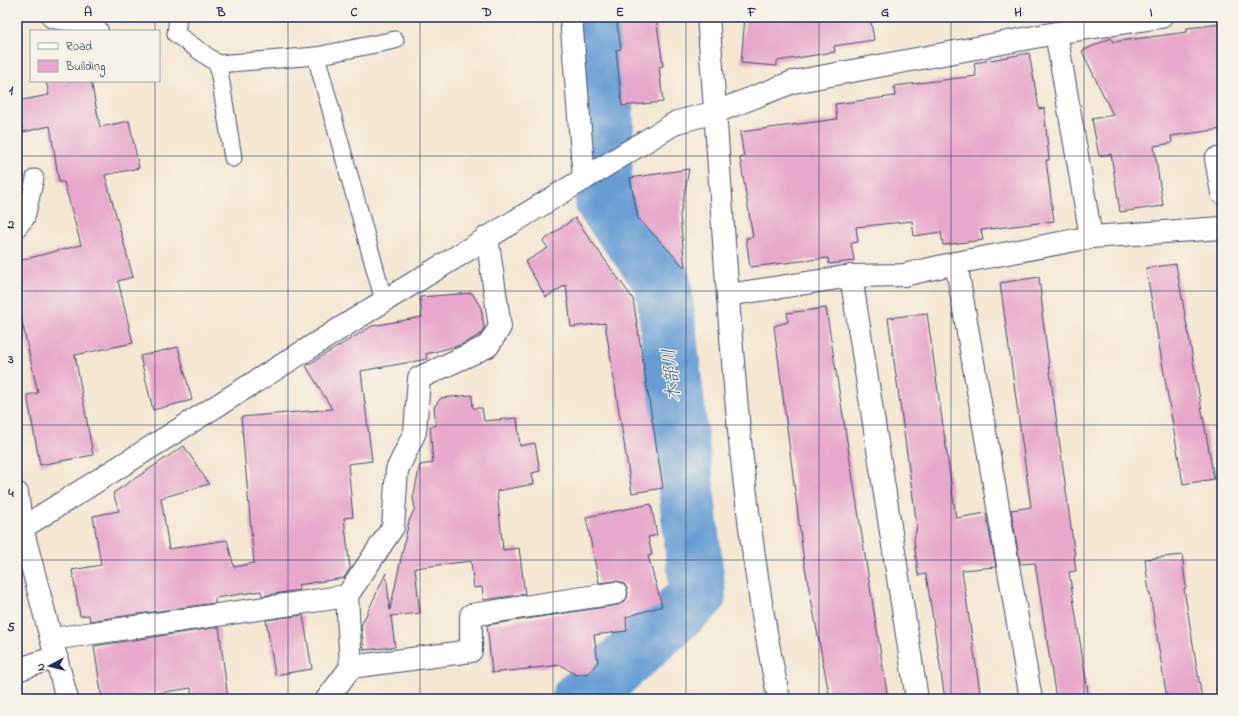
<svg xmlns="http://www.w3.org/2000/svg" width="1239" height="716" font-family="'Indie Flower','Klee One',sans-serif">
  <style>
    .lines { fill: none; stroke-linecap: round; stroke-linejoin: round }
    .stream { stroke: #679dd4; stroke-width: 9 }
    .river { stroke: #679dd4; stroke-width: 56 }
    .building { fill: #e8a8cb }
    .service-casing { stroke: #3c4b6f; stroke-width: 19 }
    .minor-casing { stroke: #3c4b6f; stroke-width: 24 }
    .tertiary-casing { stroke: #3c4b6f; stroke-width: 24 }
    .service { stroke: #fff; stroke-width: 17 }
    .minor { stroke: #fff; stroke-width: 22 }
    .tertiary { stroke: #fff; stroke-width: 22 }
    .grid { fill: none; stroke: #1b2f5e; stroke-width: 1; stroke-opacity: 0.55 }
    .labels { text-anchor: middle; dominant-baseline: central; stroke-width: 3; stroke-linejoin: round; paint-order: stroke }
    .water-label { font-size: 18px; font-style: italic; fill: #365687; stroke: #f7f3e8 }
    .neatline { fill: none; stroke: #1b2f5e; stroke-width: 1.5 }
    .grid-label { font-size: 13px; text-anchor: middle; font-weight: bold; fill: #1b2f5e }
  </style>
  <rect width="100%" height="100%" fill="#f7f3e8"/>
  <filter id="ink" filterUnits="userSpaceOnUse"><feTurbulence type="fractalNoise" baseFrequency=".025" numOctaves="2"/><feDisplacementMap in="SourceGraphic" scale="8" xChannelSelector="R" yChannelSelector="G"/><feConvolveMatrix kernelMatrix="1 2 1 2 8 2 1 2 1" color-interpolation-filters="sRGB"/></filter>
  <filter id="wash" filterUnits="userSpaceOnUse"><feTurbulence type="fractalNoise" baseFrequency=".012" numOctaves="4" result="noise"/><feDisplacementMap in="SourceGraphic" scale="16" xChannelSelector="R" yChannelSelector="G"/><feGaussianBlur stdDeviation="0.9" result="paint"/><feColorMatrix in="noise" values="0 0 0 0 0 0 0 0 0 0 0 0 0 0 0 0 0 1.4 0 .05"/><feComposite in="paint" operator="in"/></filter>
  <g filter="url(#wash)">
    <rect width="100%" height="100%" fill="#f5e7d2"/>
    <g class="lines">
      <polyline class="stream" points="583,696 585,699"/>
      <polyline class="river" points="579,699 597,686 698,595 663,282 603,202 606,124 598,17"/>
    </g>
    <g id="blocks">
      <g class="building">
        <polygon points="616,17 656,17 663,66 659,67 663,102 622,106 616,50 621,49"/>
        <polygon points="745,17 870,17 874,40 834,46 835,52 777,61 777,66 741,63"/>
        <polygon points="1222,24 1222,129 1171,136 1172,143 1154,146 1163,206 1120,212 1111,154 1099,156 1092,119 1113,115 1082,51 1111,38 1113,42 1187,32 1187,28"/>
        <polygon points="1029,53 1039,109 1044,108 1049,160 1046,160 1054,221 981,230 983,240 943,245 941,232 914,236 912,221 856,227 858,242 851,243 854,261 829,264 828,258 750,267 746,238 753,237 740,158 744,157 740,132 837,119 835,104 895,96 894,86 976,76 974,63"/>
        <polygon points="46,81 91,81 100,127 129,121 139,168 105,175 133,277 118,281 133,343 75,355 93,455 40,465 27,395 38,393 17,300 17,261 81,245 64,182 59,182 50,126 23,132 17,101 49,95"/>
        <polygon points="689,169 680,216 685,268 638,218 630,178"/>
        <polygon points="575,218 633,299 663,488 632,493 605,323 571,327 566,285 546,297 525,262 548,248 543,241"/>
        <polygon points="1176,264 1214,479 1183,484 1146,268"/>
        <polygon points="1039,277 1043,313 1042,313 1075,557 1074,557 1076,571 1069,572 1089,699 1056,699 1035,563 1020,564 1011,510 1031,507 1000,283"/>
        <polygon points="472,293 481,308 484,328 481,334 461,345 426,354 427,359 361,371 372,461 348,464 353,517 344,518 350,568 344,578 298,585 299,590 262,596 261,591 215,598 215,603 90,621 89,615 80,616 72,570 101,565 93,516 119,511 113,493 184,446 209,484 161,498 169,549 227,540 234,567 254,563 241,417 332,409 306,366 372,326 422,317 420,297"/>
        <polygon points="826,308 867,568 888,699 830,699 804,562 774,326 788,322 787,313"/>
        <polygon points="927,313 956,518 986,513 996,567 962,570 981,699 945,699 926,574 918,575 914,540 917,526 888,318"/>
        <polygon points="178,347 192,400 153,410 140,356"/>
        <polygon points="472,395 473,408 482,408 484,421 517,418 520,446 535,443 540,471 532,473 534,484 497,491 503,550 519,548 525,594 484,600 482,587 474,588 471,561 415,568 420,613 391,616 395,647 364,650 361,626 386,573 390,610 409,521 415,508 413,498 420,465 433,463 430,426 436,426 434,407 441,398"/>
        <polygon points="651,504 657,535 648,537 652,555 648,556 662,606 626,617 627,631 594,635 598,662 589,673 576,675 561,665 492,673 487,625 618,605 624,602 627,598 628,592 625,585 621,582 615,581 599,583 586,517"/>
        <polygon points="1182,555 1186,588 1184,589 1202,699 1167,699 1150,593 1149,593 1145,559"/>
        <polygon points="303,615 312,669 275,675 266,620"/>
        <polygon points="219,627 228,699 192,699 191,688 120,699 102,699 94,646"/>
      </g>
    </g>
  </g>
  <g filter="url(#ink)">
    <use href="#blocks" fill-opacity="0" stroke="#3c4b6f" stroke-width="1"/>
    <g class="lines">
      <defs>
        <g id="service">
          <polyline points="178,17 176,34 218,64 233,158"/>
          <polyline points="218,64 316,56"/>
          <polyline points="17,229 26,218 35,178"/>
          <polyline points="384,301 316,56 395,40"/>
        </g>
        <g id="minor">
          <polyline points="53,17 81,21 97,31"/>
          <polyline points="571,17 584,179"/>
          <polyline points="1056,33 1091,237"/>
          <polyline points="1222,158 1216,159 1222,193"/>
          <polyline points="956,263 1031,699"/>
          <polyline points="851,276 917,699"/>
          <polyline points="728,295 851,276 904,275 956,263 1091,237 1222,228"/>
          <polyline points="17,493 22,528 67,699"/>
          <polyline points="17,530 22,528 384,301 677,122 716,112 793,82 1056,33 1161,17"/>
          <polyline points="52,639 347,596 393,527 397,470 415,432 419,378 488,346 500,327 487,237"/>
          <polyline points="351,667 471,651 471,615 616,593"/>
          <polyline points="17,670 56,657"/>
          <polyline points="327,699 351,667 347,596"/>
        </g>
        <path id="tertiary" d="M708,17C727,244 731,475 779,699"/>
      </defs>
      <use href="#service" class="service-casing"/>
      <use href="#minor" class="minor-casing"/>
      <use href="#tertiary" class="tertiary-casing"/>
      <use href="#service" class="service"/>
      <use href="#minor" class="minor"/>
      <use href="#tertiary" class="tertiary"/>
    </g>
  </g>
  <path class="grid" d="M155,17V31M288,17V699M420,17V699M553,17V699M686,17V699M819,17V699M951,17V699M1084,17V699M155,81V699M17,156H1222M17,291H1222M17,425H1222M17,560H1222"/>
  <g class="labels">
    <g class="water-label">
      <text transform="translate(673 375) rotate(-96)">木部川</text>
    </g>
  </g>
  <rect width="1239" height="716" fill="none" stroke="#f7f3e8" stroke-width="44"/>
  <rect x="30" y="30" width="130" height="52" fill="#f7f3e8" stroke="#9fa5b1"/>
  <rect x="38" y="43" width="20" height="6" fill="#ffffff" stroke="#9fa5b1"/>
  <text x="66" y="50" font-size="12" fill="#1b2f5e">Road</text>
  <rect x="38" y="60" width="20" height="12" fill="#e8a8cb" stroke="#9fa5b1"/>
  <text x="66" y="70" font-size="12" fill="#1b2f5e">Building</text>
  <g transform="translate(50 666) rotate(263)" stroke="#f7f3e8" stroke-width="3" paint-order="stroke">
  <path d="M0-3L7 15L0 10L-7 15Z" fill="#1b2f5e"/>
  <text y="-6" font-size="11" font-weight="bold" text-anchor="middle" fill="#1b2f5e">N</text>
  </g>
  <rect x="22" y="22" width="1195" height="672" class="neatline"/>
  <g class="grid-label">
    <text x="88" y="16">A</text>
    <text x="221" y="16">B</text>
    <text x="354" y="16">C</text>
    <text x="487" y="16">D</text>
    <text x="620" y="16">E</text>
    <text x="752" y="16">F</text>
    <text x="885" y="16">G</text>
    <text x="1018" y="16">H</text>
    <text x="1151" y="16">I</text>
    <text x="11" y="94">1</text>
    <text x="11" y="228">2</text>
    <text x="11" y="363">3</text>
    <text x="11" y="497">4</text>
    <text x="11" y="631">5</text>
  </g>
</svg>
